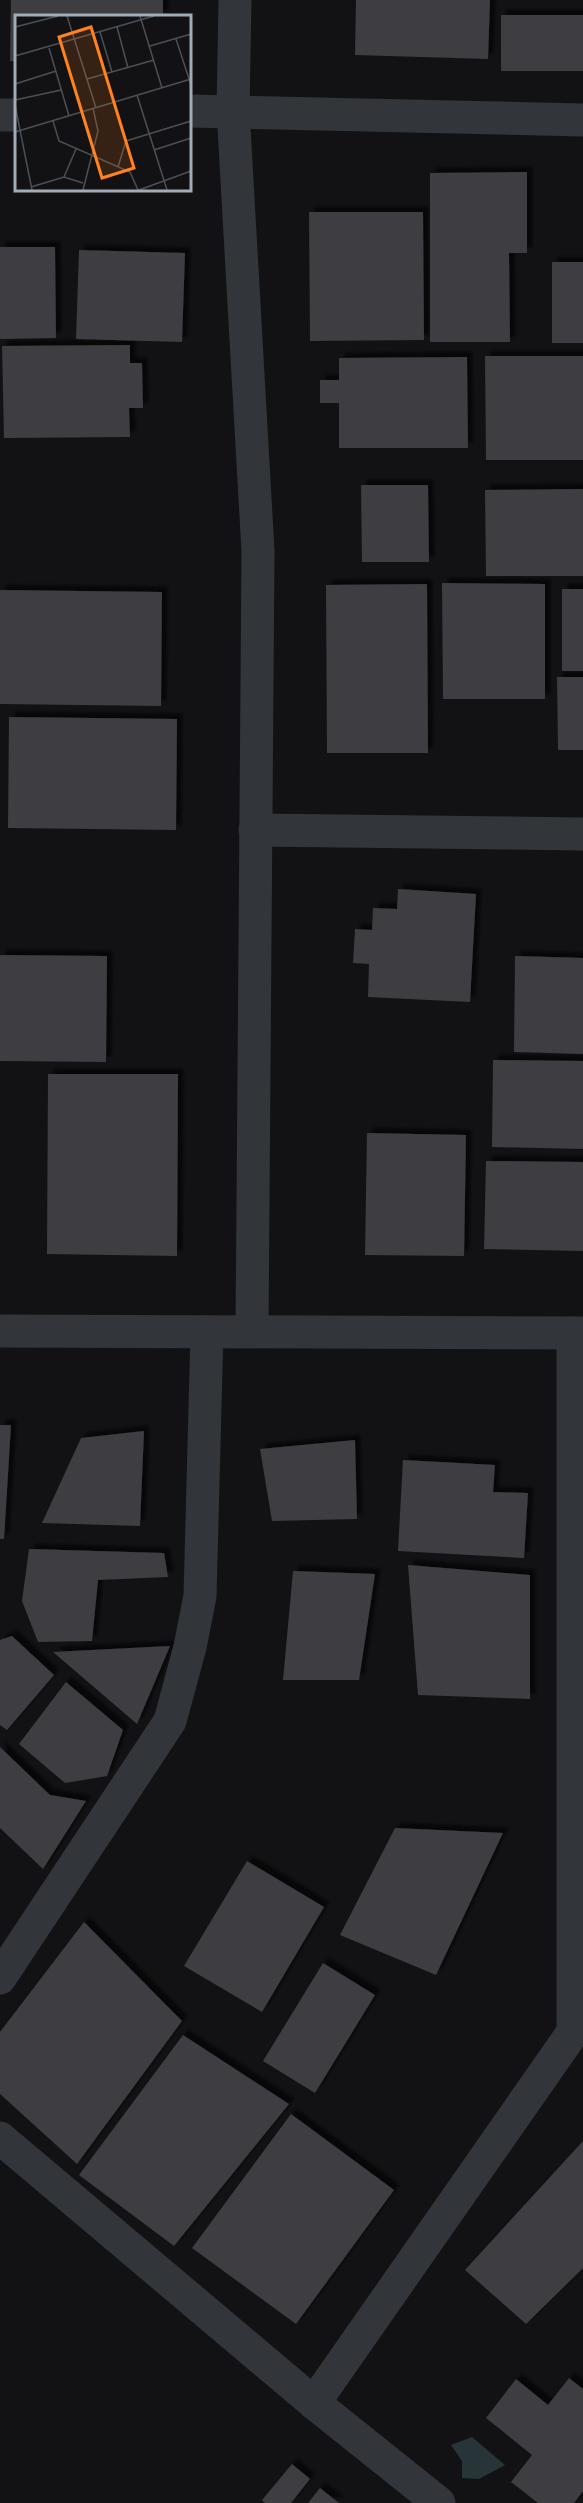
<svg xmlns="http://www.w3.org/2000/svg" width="583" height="2503" font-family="Ubuntu,sans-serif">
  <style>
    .water { fill: #273438 }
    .building { fill: #3c3d42; filter: url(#shadow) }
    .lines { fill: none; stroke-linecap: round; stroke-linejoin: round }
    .minor { stroke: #323539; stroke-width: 33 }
    .inset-road { fill: none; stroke: #4c5055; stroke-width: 1.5 }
    .view { fill: #ff821e; fill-opacity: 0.15; stroke: #ff821e; stroke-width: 3 }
    .inset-edge { fill: none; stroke: #a2acb6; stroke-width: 3 }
  </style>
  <defs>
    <filter id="shadow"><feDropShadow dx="5.5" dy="-5.5" stdDeviation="1.5" flood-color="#0009"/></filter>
  </defs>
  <rect width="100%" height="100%" fill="#121214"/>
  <polygon class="water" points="472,2437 505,2465 479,2479 462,2478 462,2461 451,2445"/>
  <g class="building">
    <polygon points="11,0 163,0 163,16 16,16 16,61 10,61"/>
    <polygon points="356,0 490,0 488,59 355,55"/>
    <rect x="501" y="15" width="82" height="56"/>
    <polygon points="527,172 527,253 509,253 510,342 430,342 430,173"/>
    <polygon points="309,212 423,212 424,340 310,341"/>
    <polygon points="0,247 55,247 56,338 0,339"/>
    <polygon points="79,250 185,253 182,342 76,339"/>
    <rect x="552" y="262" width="31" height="81"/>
    <polygon points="130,345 130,363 142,363 143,408 129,408 130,437 4,438 2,346"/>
    <polygon points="485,356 583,356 583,460 486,460"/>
    <polygon points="467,357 468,448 339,448 339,403 320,403 320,380 339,380 339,358"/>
    <polygon points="361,485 428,485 429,562 362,562"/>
    <polygon points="583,489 583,576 486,576 485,490"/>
    <polygon points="442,583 545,584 545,699 443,699"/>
    <polygon points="427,584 428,753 327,753 326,585"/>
    <rect x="562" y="589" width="21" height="82"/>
    <polygon points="0,590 162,592 161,706 0,704"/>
    <polygon points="557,677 583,677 583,750 558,750"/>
    <polygon points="9,717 177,719 176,830 8,828"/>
    <polygon points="398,889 476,894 470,1002 368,997 369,964 353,963 355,929 372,930 373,908 397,909"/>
    <polygon points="0,955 107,956 106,1062 0,1061"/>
    <polygon points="515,956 583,958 583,1054 514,1052"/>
    <polygon points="493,1060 583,1061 583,1149 492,1147"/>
    <polygon points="48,1074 178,1074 177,1256 47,1254"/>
    <polygon points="367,1133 466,1135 464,1256 365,1255"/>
    <polygon points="486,1161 583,1162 583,1251 484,1249"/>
    <polygon points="0,1425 11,1425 4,1539 0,1539"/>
    <polygon points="144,1431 140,1526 42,1523 81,1438"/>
    <polygon points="355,1440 357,1519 272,1521 260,1449"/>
    <polygon points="403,1460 495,1465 493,1492 528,1493 524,1558 398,1551"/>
    <polygon points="29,1549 164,1553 168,1577 98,1580 92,1641 38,1642 22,1601"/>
    <polygon points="408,1565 530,1575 530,1699 418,1695"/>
    <polygon points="293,1571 375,1574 359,1680 283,1680"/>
    <polygon points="12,1636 54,1675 7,1730 0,1725 0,1640"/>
    <polygon points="170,1646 137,1724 53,1652"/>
    <polygon points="66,1682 123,1730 107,1776 65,1783 19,1744"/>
    <polygon points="0,1747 50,1795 86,1801 43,1869 0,1828"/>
    <polygon points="395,1828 503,1833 436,1975 340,1935"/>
    <polygon points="247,1861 324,1907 262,2012 184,1966"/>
    <polygon points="84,1922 182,2021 77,2164 0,2094 0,2032"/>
    <polygon points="323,1963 375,1995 315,2093 263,2061"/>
    <polygon points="183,2035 289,2104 174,2246 79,2175"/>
    <polygon points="291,2114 394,2190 296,2324 192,2248"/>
    <polygon points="583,2141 583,2268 526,2324 465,2270"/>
    <polygon points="569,2378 583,2389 583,2491 574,2503 538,2503 511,2482 532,2455 486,2418 516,2379 548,2405"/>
    <polygon points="292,2464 310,2479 291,2503 265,2503 262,2500"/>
    <polygon points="320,2488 339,2503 308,2503"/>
  </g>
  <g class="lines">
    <g class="minor">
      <polyline points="235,0 233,110 258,551 252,1331"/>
      <polyline points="189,111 583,120"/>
      <polyline points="0,115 16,115"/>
      <polyline points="255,830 583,834"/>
      <polyline points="0,1331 583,1333"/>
      <polyline points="0,1978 170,1721 190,1647 200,1596 207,1332"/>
      <polyline points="0,2138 314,2403 439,2503"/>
      <polyline points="314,2403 573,2032 573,1333"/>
    </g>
  </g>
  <g transform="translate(15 15)">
    <rect width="176" height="176" fill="#121214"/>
    <path class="inset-road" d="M52,1L81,93M125,1L147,73M0,12L43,1M102,12L113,53M85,17L97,57M161,24L176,70M135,31L176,19M34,33L54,101M0,41L139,1M72,64L139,45M0,69L41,56M122,80L152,175M0,85L46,75M99,87L111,126L103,152M0,90L17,175M38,106L44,126L115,157L123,175M0,117L176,64M111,126L176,106M139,135L176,123M49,162L61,134M16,172L49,162L68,168M68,175L83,116L78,93M124,175L176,156"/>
    <path class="view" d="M76,12L119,153L87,163L44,22Z"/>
    <rect width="176" height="176" class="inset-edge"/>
  </g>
</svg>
